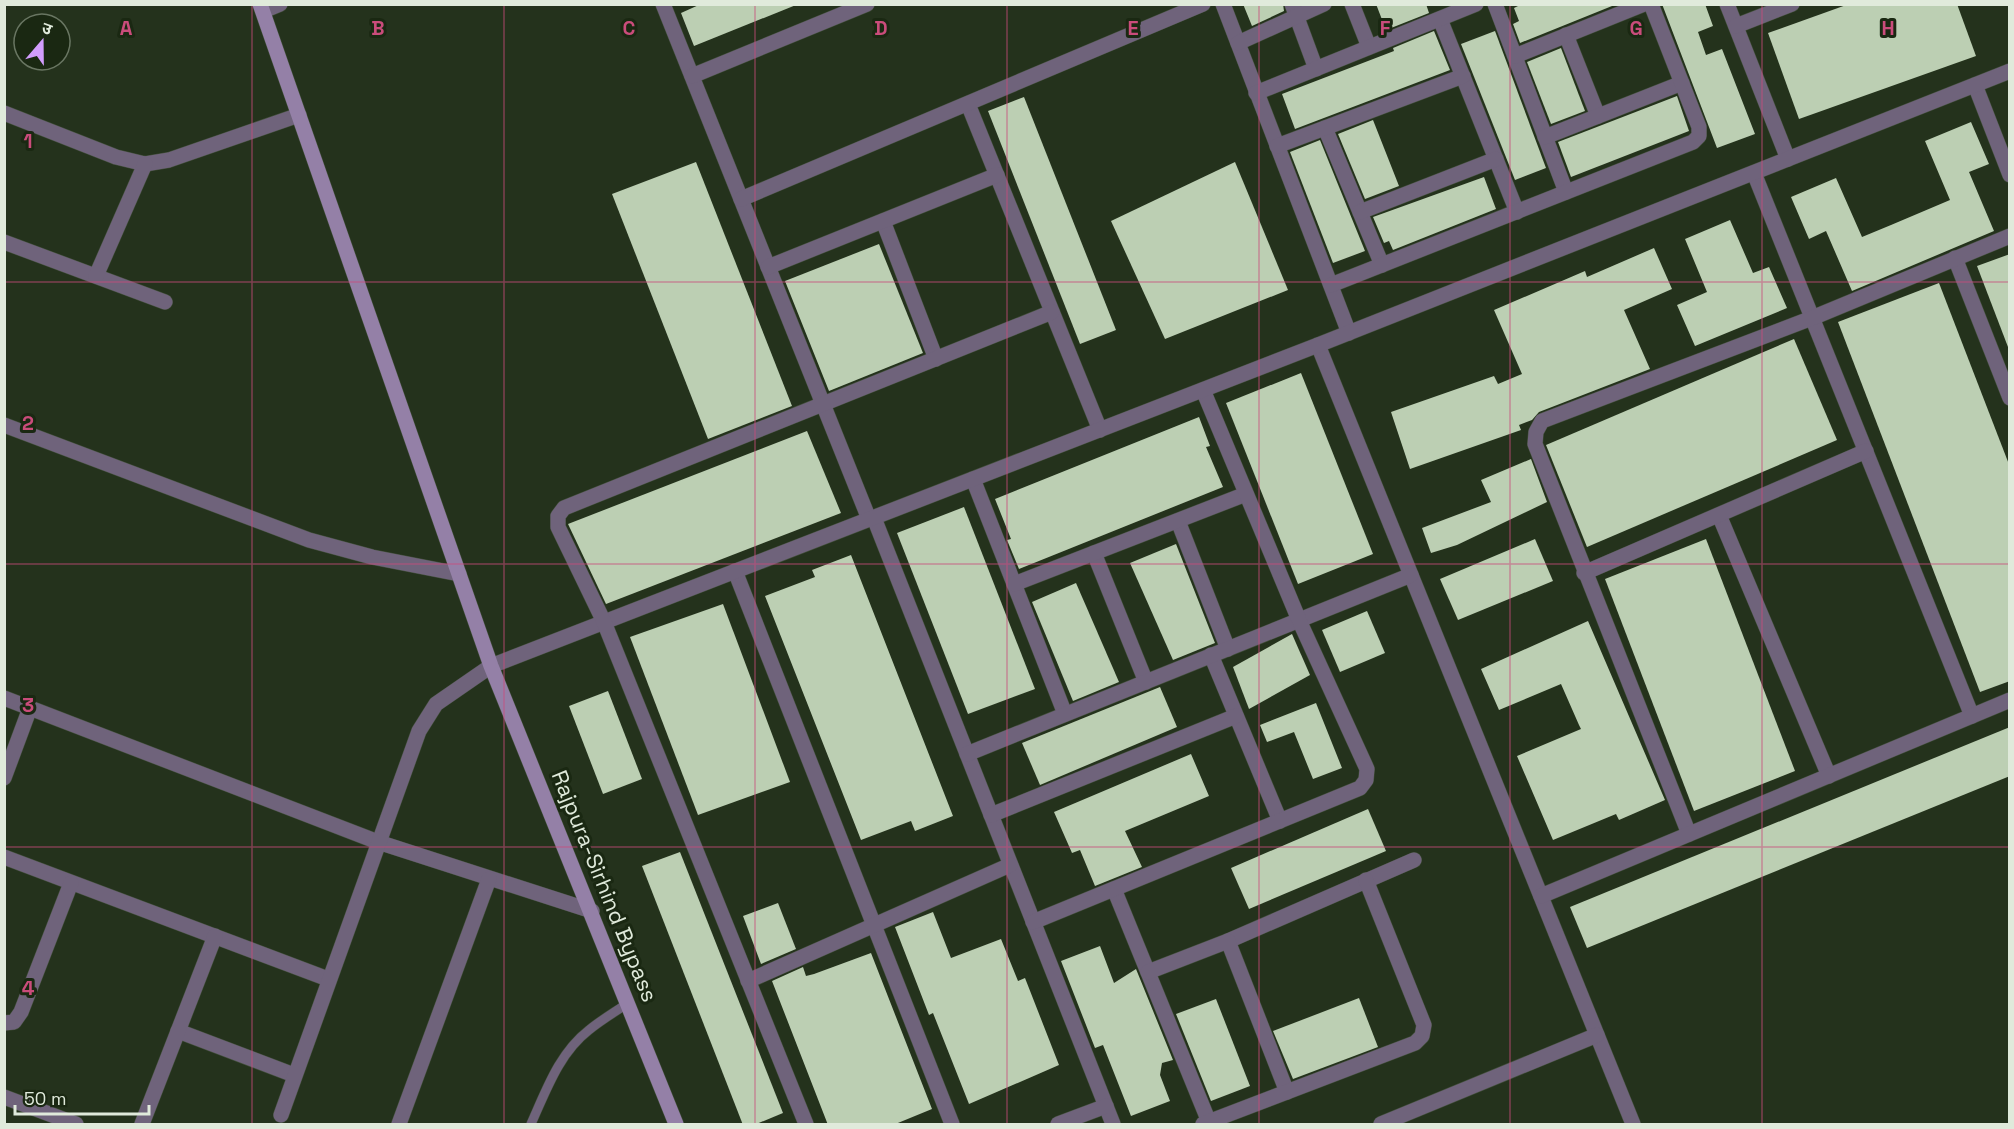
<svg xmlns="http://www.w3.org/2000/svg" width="2014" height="1129" font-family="'Space Grotesk','Noto Sans Devanagari',sans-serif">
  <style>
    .building { fill: #bccfb3 }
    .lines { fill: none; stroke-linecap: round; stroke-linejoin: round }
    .lane-casing { stroke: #424f3b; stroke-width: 10 }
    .street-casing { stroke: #424f3b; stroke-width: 16 }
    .secondary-casing { stroke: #424f3b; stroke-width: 16 }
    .lane { stroke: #6f637b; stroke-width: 9 }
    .street { stroke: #6f637b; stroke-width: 15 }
    .secondary { stroke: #9480a7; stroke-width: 15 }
    .grid { fill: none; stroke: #ca4c7b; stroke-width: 1.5; stroke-opacity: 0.55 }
    .labels { text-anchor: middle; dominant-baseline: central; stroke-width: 6; stroke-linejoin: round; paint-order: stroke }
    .street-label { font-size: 22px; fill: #e0eadb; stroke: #1a2812 }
    .grid-label { font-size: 20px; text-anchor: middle; font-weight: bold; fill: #ca4c7b; stroke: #1a2812; stroke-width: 6; stroke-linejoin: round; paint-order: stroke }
  </style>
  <rect width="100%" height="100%" fill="#24321c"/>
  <g class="building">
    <polygon points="701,4 795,4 796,5 694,46 681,13"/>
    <polygon points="1243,4 1283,4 1284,11 1252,26"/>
    <polygon points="1376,4 1426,4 1429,13 1386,30"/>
    <polygon points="1522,4 1617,4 1520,43 1513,24 1519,21 1514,8"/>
    <polygon points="1662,4 1705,4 1713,26 1698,32 1706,55 1722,49 1755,134 1717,148"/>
    <polygon points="1849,4 1957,4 1976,56 1799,119 1768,33"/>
    <polygon points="1434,31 1450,70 1295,129 1282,94 1394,51 1393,48"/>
    <polygon points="1495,31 1546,168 1515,180 1461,44"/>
    <polygon points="1561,48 1585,111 1551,124 1527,62"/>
    <polygon points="1677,96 1689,131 1571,177 1558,142"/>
    <polygon points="1024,97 1116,330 1080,344 988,111"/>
    <polygon points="1373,120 1399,186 1365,199 1338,134"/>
    <polygon points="1971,122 1989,164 1969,172 1994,231 1852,291 1826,231 1809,239 1791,197 1836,178 1862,237 1891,225 1950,200 1925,141"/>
    <polygon points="1320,140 1365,251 1333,263 1290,152"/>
    <polygon points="696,162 792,406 708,439 612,194"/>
    <polygon points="1235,162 1288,290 1165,339 1111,221"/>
    <polygon points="1484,177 1496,209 1393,250 1389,241 1384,243 1373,217"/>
    <polygon points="1730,220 1753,273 1769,267 1787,308 1695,346 1677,305 1707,292 1685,239"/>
    <polygon points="879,244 923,353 829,391 785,281"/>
    <polygon points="1654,248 1672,289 1624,310 1650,369 1539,412 1532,420 1519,425 1521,430 1410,469 1391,412 1494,376 1498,384 1522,374 1494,310 1585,271 1587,277"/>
    <polygon points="2010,254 2010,347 2008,347 1977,266"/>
    <polygon points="1939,283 2010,467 2010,681 1980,692 1838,322"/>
    <polygon points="1794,339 1837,440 1587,547 1546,445"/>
    <polygon points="1301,373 1373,554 1298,584 1226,403"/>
    <polygon points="1199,417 1210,446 1206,447 1223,487 1019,569 1007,540 1011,539 995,499"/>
    <polygon points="807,431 841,513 606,604 568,524"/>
    <polygon points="1531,459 1547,502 1457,545 1431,553 1422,528 1491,502 1481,480"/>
    <polygon points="964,507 1035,689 968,714 897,533"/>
    <polygon points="1535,539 1553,581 1458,620 1440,579"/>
    <polygon points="1706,539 1795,771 1694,811 1605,579"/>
    <polygon points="1176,544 1215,643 1173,660 1130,563"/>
    <polygon points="851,555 953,816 915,831 911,821 861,840 765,596 815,577 812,570"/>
    <polygon points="1076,583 1119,682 1073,701 1032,602"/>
    <polygon points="723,604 790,782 698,815 630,637"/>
    <polygon points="1367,611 1385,653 1340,672 1322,630"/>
    <polygon points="1588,621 1665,800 1619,820 1616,814 1553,840 1517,756 1581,729 1579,725 1561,684 1499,710 1481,669"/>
    <polygon points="1292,634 1310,675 1249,709 1233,667"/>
    <polygon points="1160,687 1177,727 1040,785 1022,743"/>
    <polygon points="608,691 642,779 603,794 569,706"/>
    <polygon points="1316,703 1342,768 1313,779 1294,732 1267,742 1260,725"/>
    <polygon points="2010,727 2010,776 1587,948 1570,907"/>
    <polygon points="1191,754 1209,796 1125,831 1142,867 1095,886 1080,850 1072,853 1054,812"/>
    <polygon points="1368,809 1386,851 1249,909 1231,868"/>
    <polygon points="680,852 783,1113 754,1125 743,1125 642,866"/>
    <polygon points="778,903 796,949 761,964 743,916"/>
    <polygon points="933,912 951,958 1001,939 1018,981 1025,978 1059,1065 969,1104 933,1013 929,1015 895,927"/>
    <polygon points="1100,946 1114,983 1136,969 1173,1060 1162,1063 1160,1075 1170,1101 1131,1116 1103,1045 1095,1048 1061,961"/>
    <polygon points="871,953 932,1109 893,1125 828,1125 772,981 803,967 806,976 814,974"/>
    <polygon points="1359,998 1378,1047 1293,1079 1273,1031"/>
    <polygon points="1216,999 1250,1086 1211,1101 1176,1014"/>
  </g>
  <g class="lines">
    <defs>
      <path id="lane" d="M531,1124C546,1091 559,1053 589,1030C601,1020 615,1012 628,1003"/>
      <g id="street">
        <polyline points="663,4 869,519"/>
        <polyline points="1223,4 1349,333"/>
        <polyline points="1292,4 1316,69"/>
        <polyline points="1352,4 1369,47"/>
        <polyline points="1495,4 1566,192"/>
        <polyline points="1727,4 1788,159"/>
        <polyline points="263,11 280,4"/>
        <polyline points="1440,19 1517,212"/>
        <polyline points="1736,26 1792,4"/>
        <polyline points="1566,35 1598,116"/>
        <polyline points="1238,43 1324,4"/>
        <polyline points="1515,56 1644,4"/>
        <polyline points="692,76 867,4"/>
        <polyline points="1975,85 2010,175"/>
        <polyline points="1256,93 1476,4"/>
        <polyline points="968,104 1100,430"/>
        <polyline points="4,113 116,157 145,164 169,160 299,115"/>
        <polyline points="1325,128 1382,265"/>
        <polyline points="1545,137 1682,83"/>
        <polyline points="1277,146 1463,76"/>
        <polyline points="1754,173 1972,716"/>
        <polyline points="741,199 1203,4"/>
        <polyline points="1360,212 1496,159"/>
        <polyline points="883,221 936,359"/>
        <polyline points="4,242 165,302"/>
        <polyline points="1955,258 2010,398"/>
        <polyline points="768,267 997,175"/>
        <polyline points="96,276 145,164"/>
        <polyline points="1331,285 1693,142 1699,136 1699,127 1651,4"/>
        <polyline points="1318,345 1633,1124"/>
        <polyline points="4,425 309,540 372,557 459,574"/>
        <polyline points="973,479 1065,714"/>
        <polyline points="1719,515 1829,776"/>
        <polyline points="874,518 1113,1124"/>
        <polyline points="1178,521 1228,649"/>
        <polyline points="1094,553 1146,682"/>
        <polyline points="735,571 952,1124"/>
        <polyline points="1584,573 1866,451"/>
        <polyline points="1014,584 1246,494"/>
        <polyline points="1211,655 1280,821"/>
        <polyline points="4,698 378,842 592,911"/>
        <polyline points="967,754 1411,575"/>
        <polyline points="4,778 30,708"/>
        <polyline points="991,815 1236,716"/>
        <polyline points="1689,834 1535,444 1536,432 1542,421 1812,318 2010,236"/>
        <polyline points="4,857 328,979"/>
        <polyline points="1114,889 1209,1122"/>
        <polyline points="1541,896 2010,700"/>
        <polyline points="1033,922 1360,788 1366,780 1367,769 1299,620 1203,390"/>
        <polyline points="1228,941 1414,860"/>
        <polyline points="1148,972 1228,941 1287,1092"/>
        <polyline points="748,981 1010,865"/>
        <polyline points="4,1023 14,1022 21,1012 71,883"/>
        <polyline points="178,1031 294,1075"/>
        <polyline points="4,1097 76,1124"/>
        <polyline points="281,1115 419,731 436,704 491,666 1318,345 2010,71"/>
        <polyline points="142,1124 215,936"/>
        <polyline points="399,1124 489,879"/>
        <polyline points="806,1124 604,622 558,527 558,516 564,508 1052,312"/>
        <polyline points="1058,1124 1106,1106"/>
        <polyline points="1203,1124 1415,1043 1422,1036 1424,1025 1366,880"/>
        <polyline points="1381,1124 1597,1035"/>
      </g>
      <polyline id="secondary" points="260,4 491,666 676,1124"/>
    </defs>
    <use href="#lane" class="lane-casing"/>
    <use href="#street" class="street-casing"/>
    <use href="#secondary" class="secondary-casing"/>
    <use href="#lane" class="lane"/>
    <use href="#street" class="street"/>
    <use href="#secondary" class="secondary"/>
  </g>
  <path class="grid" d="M252,4V1124M504,4V1124M755,4V1124M1007,4V1124M1259,4V1124M1510,4V1124M1762,4V1124M4,282H2010M4,564H2010M4,847H2010"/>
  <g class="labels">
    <g class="street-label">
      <text transform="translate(605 886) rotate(68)">Rajpura-Sirhind Bypass</text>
    </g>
  </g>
  <g class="grid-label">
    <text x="126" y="35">A</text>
    <text x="378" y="35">B</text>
    <text x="629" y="35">C</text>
    <text x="881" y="35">D</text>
    <text x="1133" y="35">E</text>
    <text x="1385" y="35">F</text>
    <text x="1636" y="35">G</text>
    <text x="1888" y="35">H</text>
    <text x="28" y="148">1</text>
    <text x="28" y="430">2</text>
    <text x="28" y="712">3</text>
    <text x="28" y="995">4</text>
  </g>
  <rect width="2014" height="1129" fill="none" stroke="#e0eadb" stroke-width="12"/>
  <g transform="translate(42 42) rotate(20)"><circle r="28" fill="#1a2812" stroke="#697662" stroke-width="1.5"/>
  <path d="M0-4.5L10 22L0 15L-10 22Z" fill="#d29dfd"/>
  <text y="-9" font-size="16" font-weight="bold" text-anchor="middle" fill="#e0eadb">उ</text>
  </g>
  <path d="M15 1105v9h134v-9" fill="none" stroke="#e0eadb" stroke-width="3"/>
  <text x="24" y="1105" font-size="18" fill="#e0eadb" stroke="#1a2812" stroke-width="4.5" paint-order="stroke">50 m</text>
</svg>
